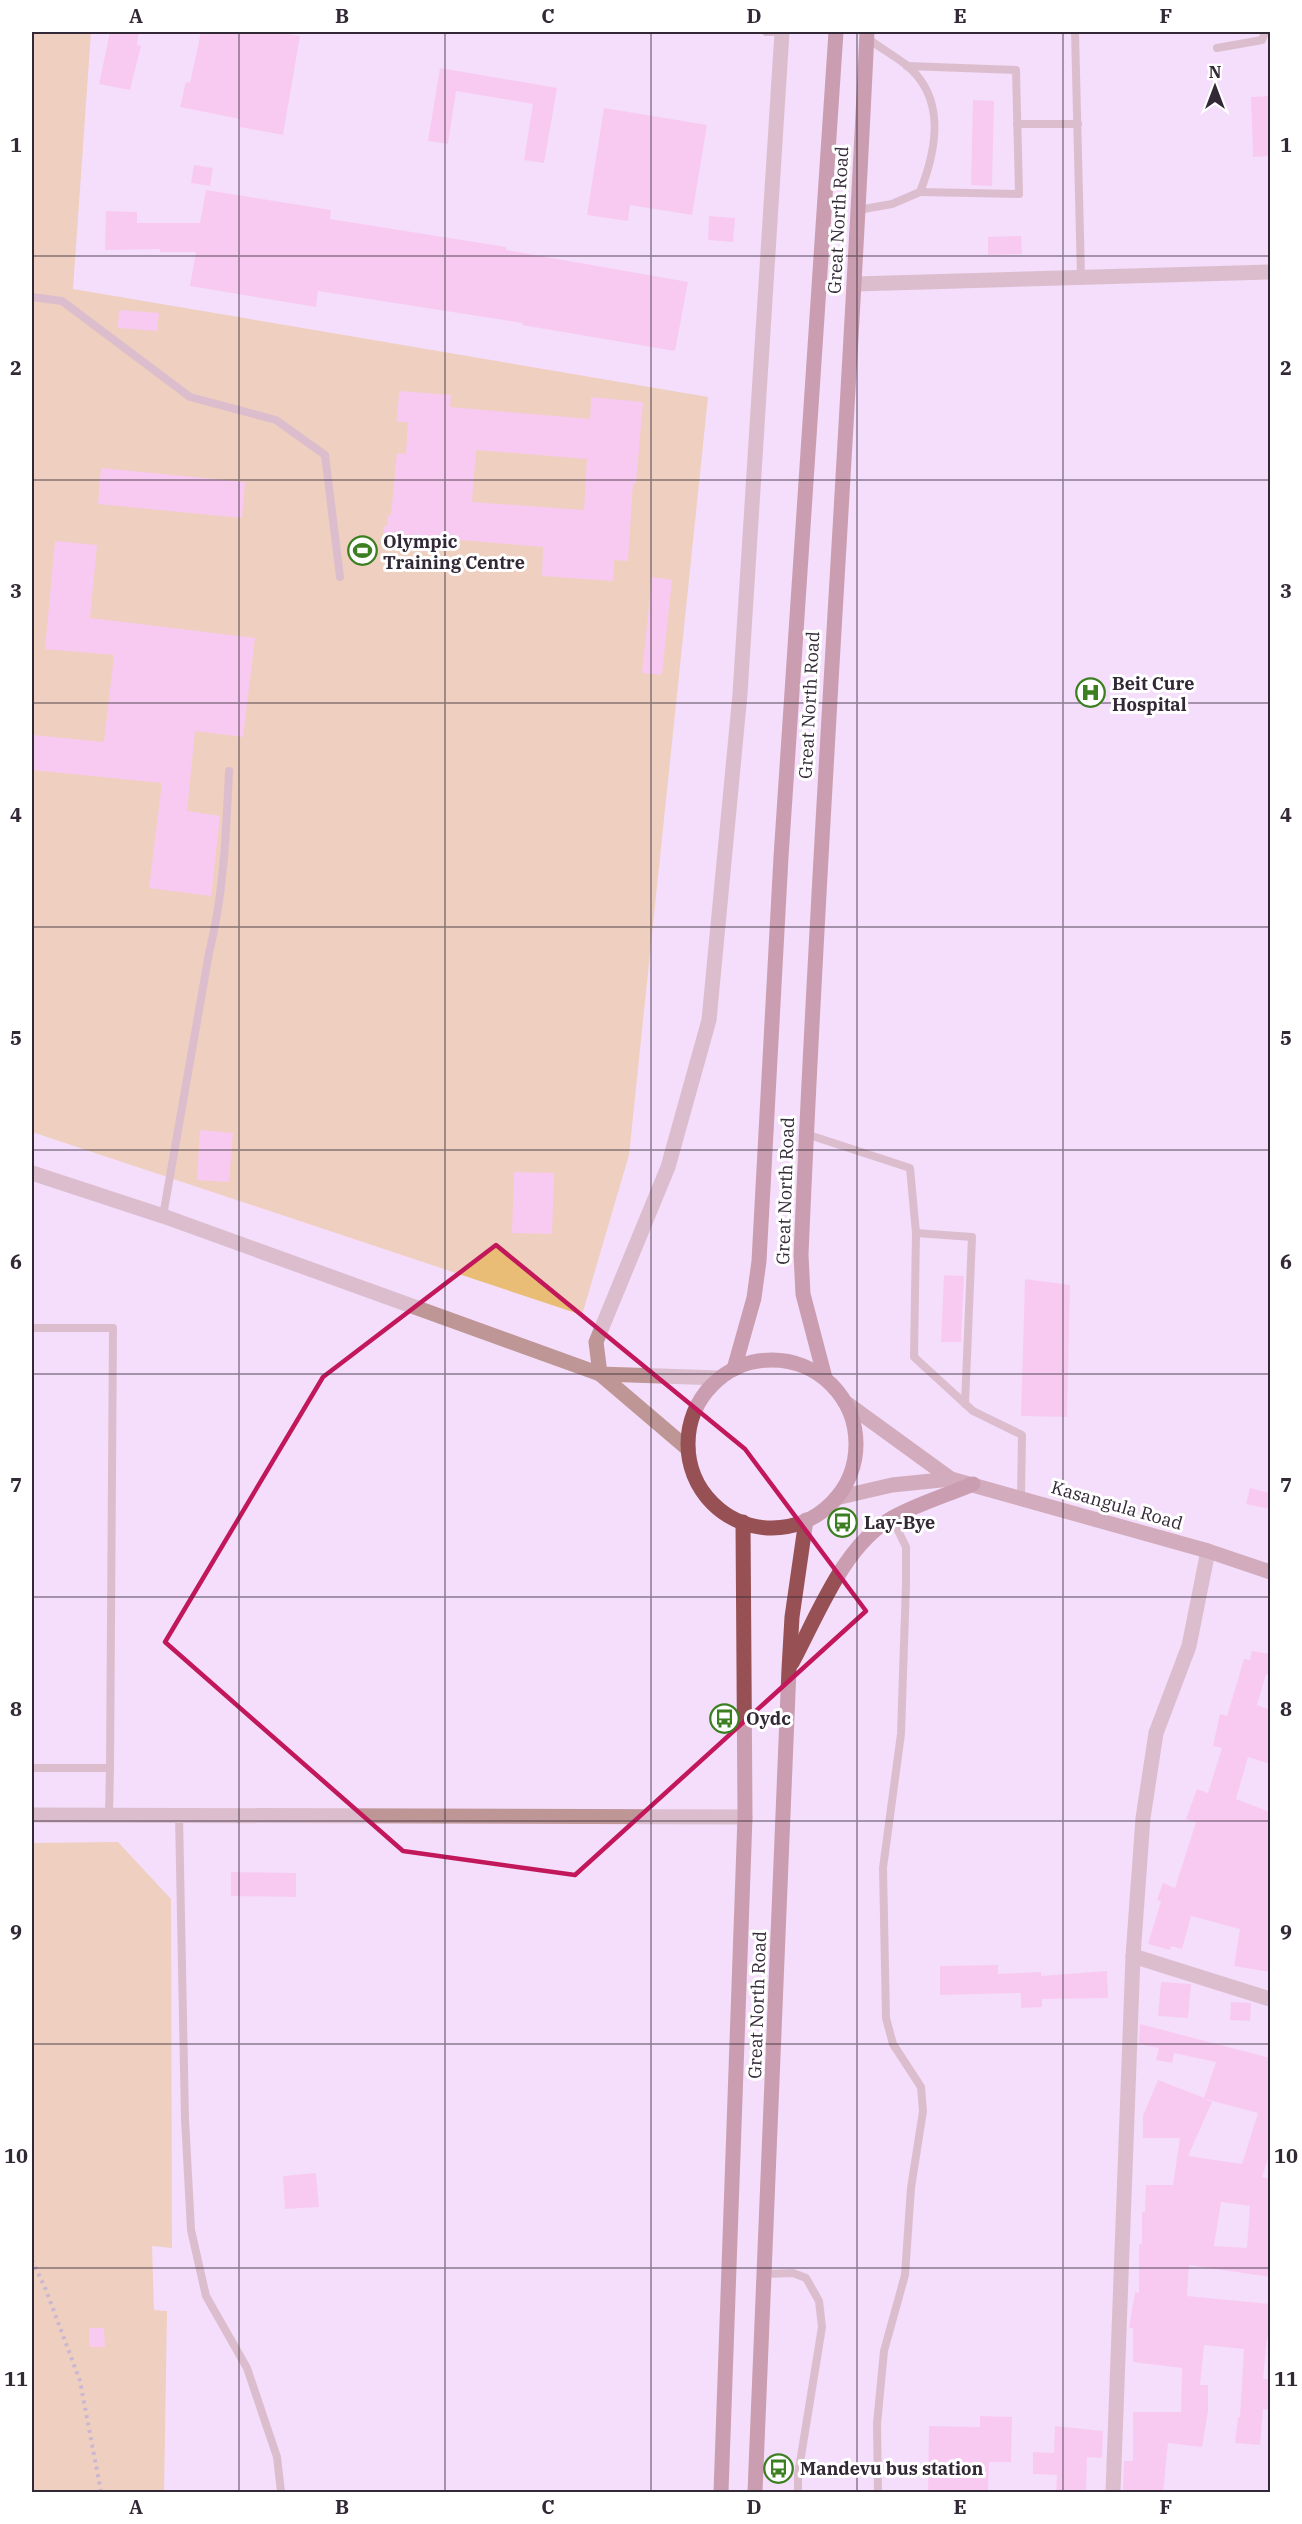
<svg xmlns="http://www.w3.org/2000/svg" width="1302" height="2524" font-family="'IBM Plex Serif',serif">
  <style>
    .garden { fill: #e9bd75 }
    .building { fill: #fdb2e6; fill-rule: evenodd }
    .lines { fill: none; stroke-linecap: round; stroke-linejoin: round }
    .path { stroke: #99889e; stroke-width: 4; stroke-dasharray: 3 4.5; stroke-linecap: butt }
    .service { stroke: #bf9696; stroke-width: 8 }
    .minor { stroke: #bf9696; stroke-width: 15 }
    .secondary { stroke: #a86e6f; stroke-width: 15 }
    .primary { stroke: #975154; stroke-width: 15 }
    .marked { fill: none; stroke: #c2185b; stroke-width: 4.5; stroke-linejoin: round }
    .grid { fill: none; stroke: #322836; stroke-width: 1.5; stroke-opacity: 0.55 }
    .labels { text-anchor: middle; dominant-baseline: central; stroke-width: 6; stroke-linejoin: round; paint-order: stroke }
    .street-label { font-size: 18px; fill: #322836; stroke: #fff }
    .poi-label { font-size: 18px; font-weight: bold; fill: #322836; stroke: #fff; text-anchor: start }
    .neatline { fill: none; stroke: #322836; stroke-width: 2 }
    .grid-label { font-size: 20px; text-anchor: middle; font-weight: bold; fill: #322836 }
  </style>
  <rect width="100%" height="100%" fill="#f4defb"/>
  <g class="garden">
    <polygon points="32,32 91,32 73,289 708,397 629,1155 582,1315 32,1132"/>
    <polygon points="118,1842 171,1899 172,2248 152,2246 154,2310 167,2311 164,2492 32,2492 32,1843"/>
  </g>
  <g class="building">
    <polygon points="110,32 139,32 137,45 141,46 130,90 99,84"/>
    <polygon points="201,32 278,32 300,36 283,135 240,127 240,119 180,107 186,82 190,83"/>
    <polygon points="440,68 557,88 544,163 524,160 533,104 456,91 448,144 428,141"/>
    <polygon points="1270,96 1270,156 1253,157 1251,97"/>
    <polygon points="973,100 994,101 992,186 971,185"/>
    <polygon points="604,108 707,125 692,215 630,205 628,221 587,215"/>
    <polygon points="194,165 213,168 210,186 191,183"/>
    <polygon points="206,190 331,210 330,219 506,247 506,250 688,282 675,351 522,325 523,323 318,291 316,307 190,286 196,252 160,252 160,249 105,250 106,211 137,212 137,223 200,223"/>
    <polygon points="709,216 735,218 733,242 708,240"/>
    <polygon points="1021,236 1022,254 988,255 988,237"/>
    <polygon points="119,310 159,313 157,331 118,328"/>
    <path d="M399,391L451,395L450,407L590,419L591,397L643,402L636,484L633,483L628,561L614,560L613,581L542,576L543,547L437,538L436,552L382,548L384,526L387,527L388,515H391L397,453L406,454L408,422H397ZM476,450L587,459L584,510L472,502Z"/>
    <polygon points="101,468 245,482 242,518 98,504"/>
    <polygon points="55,541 97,545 90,618 255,638 243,737 195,731 187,811 220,816 211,896 149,888 162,783 32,770 32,735 104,742 114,655 45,649"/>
    <polygon points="652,577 672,580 662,675 642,673"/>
    <polygon points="200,1130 233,1133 229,1182 197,1180"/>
    <polygon points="514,1172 554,1173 552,1234 512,1233"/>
    <polygon points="944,1275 964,1276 961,1342 941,1342"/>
    <polygon points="1025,1279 1070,1285 1067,1417 1021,1416"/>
    <polygon points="1250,1488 1270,1493 1270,1509 1246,1504"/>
    <polygon points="1252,1651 1270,1654 1270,1675 1266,1674 1257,1705 1270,1710 1270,1764 1248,1757 1236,1799 1270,1812 1270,1972 1234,1966 1240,1929 1191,1916 1182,1949 1171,1946 1170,1950 1148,1944 1161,1901 1157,1900 1163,1883 1175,1888 1196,1822 1186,1819 1197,1789 1208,1793 1222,1748 1213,1746 1220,1714 1227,1716 1244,1659 1250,1660"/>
    <polygon points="231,1872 296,1873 296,1897 231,1896"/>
    <polygon points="998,1965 998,1974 1041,1972 1041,1976 1107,1971 1108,1998 1042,1999 1042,2007 1021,2008 1021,1993 940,1995 940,1966"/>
    <polygon points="1161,1982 1191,1984 1188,2018 1158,2016"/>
    <polygon points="1231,2002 1251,2003 1250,2021 1230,2020"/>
    <path d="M1140,2024L1270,2058V2152L1262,2177L1270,2179V2277L1189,2265L1187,2296L1270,2304V2337H1267L1263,2379H1270V2410L1263,2409L1260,2445L1235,2443L1238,2417H1240L1244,2349L1204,2345L1200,2385H1208V2411L1202,2447L1168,2443L1163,2493H1123L1124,2461H1133V2412H1181L1182,2368L1133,2362V2328H1129L1135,2292L1139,2293V2244H1142V2212H1145L1146,2185H1173L1180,2138H1143V2116L1158,2080L1204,2098L1216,2062L1174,2053L1172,2063L1156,2060L1159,2048L1139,2044ZM1205,2099L1258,2113L1242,2164L1188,2156L1212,2102ZM1221,2202L1250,2206L1247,2248L1214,2246Z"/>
    <polygon points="316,2173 319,2207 285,2209 283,2176"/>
    <polygon points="89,2328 104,2328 105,2347 89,2347"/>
    <polygon points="980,2416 1012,2417 1011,2462 989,2462 988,2493 928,2493 929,2426 980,2427"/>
    <polygon points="1055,2426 1103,2431 1102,2458 1087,2457 1086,2493 1056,2493 1057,2475 1033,2474 1033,2452 1054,2453"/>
  </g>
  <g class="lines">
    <polyline class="path" points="32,2260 46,2290 80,2381 101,2492"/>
    <g class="service">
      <polyline points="766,32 782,32"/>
      <polyline points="1075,32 1081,277"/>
      <polyline points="1217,48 1262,40 1265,32"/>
      <polyline points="907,66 1016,70 1019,194 920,192"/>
      <polyline points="1017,124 1078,124"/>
      <path d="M858,210L892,204L920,192C937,149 947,97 905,64C893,55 879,47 867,38"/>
      <polyline points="32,297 62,301 190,397 276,420 325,455 340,577"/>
      <polyline points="806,1134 910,1168 916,1233 914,1357 973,1411 1022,1435 1021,1498"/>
      <path d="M163,1216L209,953C224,893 226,833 229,771"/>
      <polyline points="916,1233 972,1237 965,1404"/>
      <polyline points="32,1328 113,1328 110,1768 32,1768"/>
      <polyline points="179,1814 185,2119 191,2230 206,2296 247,2368 277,2457 281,2492"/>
      <polyline points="109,1815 110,1768"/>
      <polyline points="765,2274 793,2273 806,2278 819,2301 822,2327 798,2475 798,2492"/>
      <polyline points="878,2492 877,2424 884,2351 905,2275 911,2188 923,2111 921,2087 893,2044 886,2018 883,1868 901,1734 906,1584 906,1547 892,1518"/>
    </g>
    <g class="minor">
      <polyline points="855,284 1270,272"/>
      <polyline points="32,1173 163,1216 600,1374 720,1378"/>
      <polyline points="688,1449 600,1374 596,1342 668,1167 709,1020 740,694 782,32"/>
      <polyline points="32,1815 745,1817"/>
      <polyline points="1133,1956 1270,1999"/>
      <polyline points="1113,2492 1133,1956 1143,1818 1156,1733 1189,1646 1208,1551"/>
    </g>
    <g class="secondary">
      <polyline points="845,1402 951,1479"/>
      <polyline points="836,1498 892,1485 951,1479 1208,1551 1270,1572"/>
    </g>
    <g class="primary">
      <circle cx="772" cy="1444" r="84"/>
      <polyline points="734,1369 754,1298 759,1261 781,857 836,32"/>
      <path d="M825,1378L803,1294L801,1255C818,847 848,440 867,32"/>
      <path d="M792,1663C818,1615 843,1546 892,1518C917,1504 947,1495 973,1484"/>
      <polyline points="721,2492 745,1817 743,1522"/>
      <polyline points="755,2492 789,1669 792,1617 806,1520"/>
    </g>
  </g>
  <path d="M0 0H1302V2524H0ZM496,1245L745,1449L866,1611L575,1875L403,1851L165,1642L323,1377Z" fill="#f4defb" fill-opacity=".55" fill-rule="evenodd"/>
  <path class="marked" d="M496,1245L745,1449L866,1611L575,1875L403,1851L165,1642L323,1377Z"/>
  <path class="grid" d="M239,32V2492M445,32V2492M651,32V2492M857,32V2492M1063,32V2492M32,256H1270M32,480H1270M32,703H1270M32,927H1270M32,1150H1270M32,1374H1270M32,1597H1270M32,1821H1270M32,2044H1270M32,2268H1270"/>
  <defs>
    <symbol id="stadium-ring" viewBox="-11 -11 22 22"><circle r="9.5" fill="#fff" stroke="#3b7f21" stroke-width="1.5"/><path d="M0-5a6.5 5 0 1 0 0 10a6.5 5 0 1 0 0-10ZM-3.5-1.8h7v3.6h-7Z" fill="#3b7f21"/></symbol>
    <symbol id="hospital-ring" viewBox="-11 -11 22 22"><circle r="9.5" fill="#fff" stroke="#3b7f21" stroke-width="1.5"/><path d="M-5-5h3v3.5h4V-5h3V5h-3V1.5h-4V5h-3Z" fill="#3b7f21"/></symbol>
    <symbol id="bus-ring" viewBox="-11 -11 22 22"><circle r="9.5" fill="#fff" stroke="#3b7f21" stroke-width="1.5"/><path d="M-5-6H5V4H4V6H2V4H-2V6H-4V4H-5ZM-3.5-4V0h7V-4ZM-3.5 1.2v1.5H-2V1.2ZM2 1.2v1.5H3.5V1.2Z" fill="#3b7f21"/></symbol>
  </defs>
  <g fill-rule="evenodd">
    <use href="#stadium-ring" x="346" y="534" width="33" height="33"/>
    <use href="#hospital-ring" x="1074" y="676" width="33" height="33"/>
    <use href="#bus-ring" x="826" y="1506" width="33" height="33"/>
    <use href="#bus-ring" x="708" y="1702" width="33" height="33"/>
    <use href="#bus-ring" x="762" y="2452" width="33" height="33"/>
  </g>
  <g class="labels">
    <g class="street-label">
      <text transform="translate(838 220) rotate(-87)">Great North Road</text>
      <text transform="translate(809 705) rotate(-87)">Great North Road</text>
      <text transform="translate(785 1191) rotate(-88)">Great North Road</text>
      <text transform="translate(1117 1505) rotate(16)">Kasangula Road</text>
      <text transform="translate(757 2005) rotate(-88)">Great North Road</text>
    </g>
    <g class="poi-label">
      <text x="383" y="541">Olympic<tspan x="383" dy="21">Training Centre</tspan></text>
      <text x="1112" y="683">Beit Cure<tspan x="1112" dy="21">Hospital</tspan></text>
      <text x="864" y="1522">Lay-Bye</text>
      <text x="746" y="1718">Oydc</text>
      <text x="800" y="2468">Mandevu bus station</text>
    </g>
  </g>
  <rect width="1302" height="2524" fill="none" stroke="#ffffff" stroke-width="66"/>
  <g transform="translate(1215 87)" stroke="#ffffff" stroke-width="4.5" paint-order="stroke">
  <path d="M0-4.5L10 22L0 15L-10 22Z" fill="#322836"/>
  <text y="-9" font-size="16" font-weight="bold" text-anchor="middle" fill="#322836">N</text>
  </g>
  <rect x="33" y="33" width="1236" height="2458" class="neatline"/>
  <g class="grid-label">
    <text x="136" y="23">A</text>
    <text x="342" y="23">B</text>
    <text x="548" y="23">C</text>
    <text x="754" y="23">D</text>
    <text x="960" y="23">E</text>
    <text x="1166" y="23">F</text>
    <text x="16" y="152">1</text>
    <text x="1286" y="152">1</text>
    <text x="16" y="375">2</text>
    <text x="1286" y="375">2</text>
    <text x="16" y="598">3</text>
    <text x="1286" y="598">3</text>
    <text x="16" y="822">4</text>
    <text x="1286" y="822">4</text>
    <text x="16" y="1045">5</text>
    <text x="1286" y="1045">5</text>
    <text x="16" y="1269">6</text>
    <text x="1286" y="1269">6</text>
    <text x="16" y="1492">7</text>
    <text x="1286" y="1492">7</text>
    <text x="16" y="1716">8</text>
    <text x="1286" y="1716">8</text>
    <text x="16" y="1939">9</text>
    <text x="1286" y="1939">9</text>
    <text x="16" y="2163">10</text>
    <text x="1286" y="2163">10</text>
    <text x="16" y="2386">11</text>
    <text x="1286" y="2386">11</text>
    <text x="136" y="2514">A</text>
    <text x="342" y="2514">B</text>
    <text x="548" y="2514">C</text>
    <text x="754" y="2514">D</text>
    <text x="960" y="2514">E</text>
    <text x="1166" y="2514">F</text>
  </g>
</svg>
